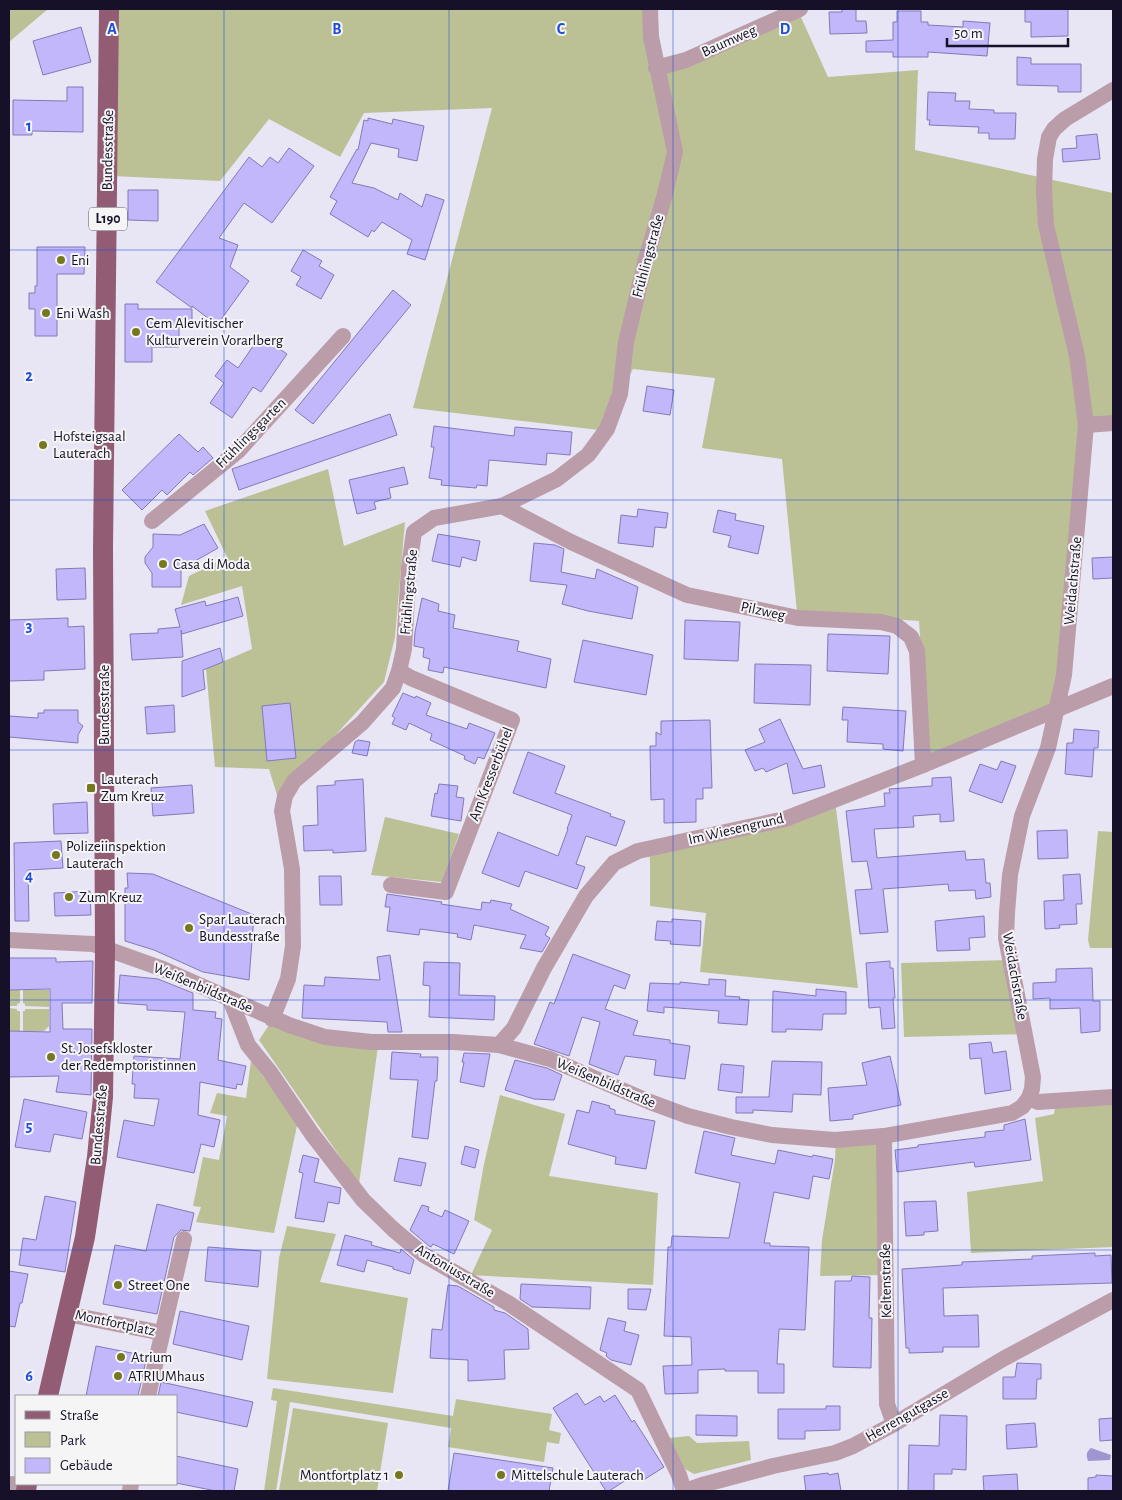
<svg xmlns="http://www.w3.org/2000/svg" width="1122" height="1500" font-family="'Alegreya Sans',sans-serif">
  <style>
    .green { fill: #bcc095 }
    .water { fill: #9e95d1 }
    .building { fill: #c1b7fa; stroke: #8479b8 }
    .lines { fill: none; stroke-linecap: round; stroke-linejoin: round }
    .minor { stroke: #bb9ca9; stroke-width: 16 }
    .major { stroke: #915c74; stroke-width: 20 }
    .grid { fill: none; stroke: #1d4ed8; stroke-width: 1; stroke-opacity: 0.55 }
    .poi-dot { fill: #75781f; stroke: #f5f5f5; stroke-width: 2 }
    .labels { text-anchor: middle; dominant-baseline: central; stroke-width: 4; stroke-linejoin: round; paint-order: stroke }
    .shield { fill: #f5f5f5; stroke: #595566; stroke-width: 1 }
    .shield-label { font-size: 14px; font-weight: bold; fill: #161029 }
    .street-label { font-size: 15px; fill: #161029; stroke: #f5f5f5 }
    .poi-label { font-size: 15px; fill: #161029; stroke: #f5f5f5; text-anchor: start }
    .grid-label { font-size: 16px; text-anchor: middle; font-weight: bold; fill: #1d4ed8; stroke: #f5f5f5; stroke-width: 4; stroke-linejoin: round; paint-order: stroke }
  </style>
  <rect width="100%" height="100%" fill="#e8e6f4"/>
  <g class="green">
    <polygon points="9,9 48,9 9,42"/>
    <polygon points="113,9 646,9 653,72 800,15 828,77 918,70 915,150 1113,193 1113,420 1082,424 1056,707 928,759 919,621 797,612 782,459 702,448 715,378 633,369 599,430 413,408 492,108 364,113 340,157 269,119 220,181 112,176"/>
    <polygon points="328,469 344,546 405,522 395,637 384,682 278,798 269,769 215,767 206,669 252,649 242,586 181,605 189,576 227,557 205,511"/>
    <polygon points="835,800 858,988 700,972 706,913 650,906 650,862 649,850"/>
    <polygon points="385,817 459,834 442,882 371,875"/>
    <polygon points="1098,831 1113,832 1113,948 1090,948 1088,940"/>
    <polygon points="1008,960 1023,1034 904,1037 901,963"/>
    <polygon points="9,990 20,990 20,1003 17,1004 17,1006 9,1006"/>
    <polygon points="23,990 49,990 49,1007 25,1006 25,1004 23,1003"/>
    <polygon points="9,1008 17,1009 17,1011 20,1011 20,1031 9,1031"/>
    <polygon points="25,1009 49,1009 49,1026 44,1031 23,1031 23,1011 25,1011"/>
    <polygon points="269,1025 378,1046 359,1184 259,1040"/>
    <polygon points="251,1061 298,1121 274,1233 196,1222 201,1207 193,1206 203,1157 219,1160 227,1116 210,1113 217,1093 246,1098"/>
    <polygon points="500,1095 565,1114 549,1176 658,1193 653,1285 471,1275 492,1230 474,1220 484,1164"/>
    <polygon points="1113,1105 1113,1247 971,1253 967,1192 1043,1181 1035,1118 1054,1114 1055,1107"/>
    <polygon points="883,1137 885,1275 820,1276 822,1240 835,1160 836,1140"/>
    <polygon points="287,1226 336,1234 320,1282 408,1298 393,1393 267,1379 279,1258"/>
    <polygon points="273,1388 453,1416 456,1399 552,1414 549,1430 561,1433 559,1444 547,1442 544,1462 448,1447 451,1428 290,1402 276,1491 264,1491 277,1401 271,1400"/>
    <polygon points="293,1408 388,1423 377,1491 279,1491"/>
    <polygon points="689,1436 697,1443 749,1441 751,1460 694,1474 685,1469 669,1438"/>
  </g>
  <path class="water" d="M1091,1448L1111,1455L1110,1460L1088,1461C1086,1455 1086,1452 1091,1448Z"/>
  <g class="building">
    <polygon points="842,9 856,9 856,21 866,21 867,33 830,34 829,12 842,12"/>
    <polygon points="1025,9 1068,9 1068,36 1031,37 1031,22 1025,22"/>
    <polygon points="897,11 921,11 921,22 928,22 928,25 963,27 963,21 990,23 987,56 928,52 928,57 893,57 893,52 866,52 866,41 893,40 893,22 897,22"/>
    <polygon points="81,27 91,62 43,75 33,41"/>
    <polygon points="1017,57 1031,58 1031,64 1081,64 1081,92 1058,92 1058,86 1017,85"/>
    <polygon points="67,87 83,87 83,132 32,131 32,135 13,135 13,100 67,101"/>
    <polygon points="928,92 956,93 955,101 970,101 969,109 994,110 994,113 1016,113 1015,139 989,139 989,133 978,133 979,127 929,125 930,120 927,120"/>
    <polygon points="368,118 392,124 393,119 424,126 417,161 398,157 399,149 371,143 352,183 374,188 398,200 400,193 422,207 426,194 444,200 425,260 407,254 412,240 382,222 374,232 372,230 368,237 330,214 337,201 330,197 357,149 358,150 364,120 368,121"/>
    <polygon points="1097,134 1100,159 1063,162 1062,149 1077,148 1076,136"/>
    <polygon points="289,148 314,166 272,223 244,203 219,238 238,245 230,267 249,281 217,325 192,306 192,308 156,282 249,157 262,167 270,157 278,163"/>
    <polygon points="128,190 158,190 158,221 128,220"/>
    <polygon points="37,247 85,247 84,274 57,274 57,336 35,336 35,309 29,309 29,293 35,293 35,286 37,286"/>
    <polygon points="303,250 322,261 319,266 334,275 321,299 296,285 301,277 291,271"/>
    <polygon points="393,290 411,305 313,424 295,410"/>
    <polygon points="125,304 138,304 138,309 192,309 192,326 179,326 179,347 152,347 152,362 125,362"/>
    <polygon points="260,336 287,354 261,392 253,387 232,418 210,403 224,383 215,376 227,360 238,368"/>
    <polygon points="647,386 674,390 670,415 643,411"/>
    <polygon points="390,414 397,435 239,490 232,469"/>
    <polygon points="434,426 514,436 515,427 572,432 570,455 547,453 546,465 489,460 487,486 477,485 476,488 441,485 442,480 429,478 434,447 431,447"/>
    <polygon points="179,434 198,452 203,447 213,458 193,475 190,472 167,495 162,490 142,510 122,490"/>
    <polygon points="404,467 408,484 389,488 391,498 374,502 376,509 357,514 349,480"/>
    <polygon points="638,509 668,513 666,528 655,527 653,547 618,543 621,515 637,517"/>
    <polygon points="718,510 736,514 735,520 764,526 758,554 728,547 731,536 713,532"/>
    <polygon points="204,524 218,548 181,569 181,587 152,587 152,573 145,563 145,557 153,547 153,534 180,535"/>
    <polygon points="438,534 480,541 476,561 462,557 460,567 432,561"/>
    <polygon points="534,543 555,545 564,549 561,572 595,579 597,569 638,587 632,619 588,611 562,604 567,585 530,581"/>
    <polygon points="1113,557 1113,578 1093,579 1092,558"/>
    <polygon points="85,568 86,599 57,600 56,569"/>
    <polygon points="238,597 243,616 182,634 181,630 183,657 132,660 130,634 158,633 158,629 180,627 175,609 205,601 206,606"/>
    <polygon points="422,598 439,604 438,611 455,615 453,628 519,641 517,651 551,659 546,688 444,667 443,673 428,670 430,659 423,657 424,648 414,646 415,632"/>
    <polygon points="68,618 68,627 84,626 85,669 44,671 44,680 9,681 9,620"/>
    <polygon points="685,620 740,622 738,661 684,659"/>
    <polygon points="828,634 890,636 888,674 827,671"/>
    <polygon points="583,640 653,655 646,695 574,682"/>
    <polygon points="220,648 223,662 203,670 205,689 182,697 182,661"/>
    <polygon points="755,664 811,665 810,705 754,703"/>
    <polygon points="403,693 415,698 416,696 431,703 426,715 467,729 469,723 495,733 484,759 478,757 475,764 464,759 465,756 430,740 432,734 409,723 406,730 392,724 395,718 392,716"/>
    <polygon points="290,703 296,758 267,761 262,706"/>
    <polygon points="174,705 175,732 147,734 145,707"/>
    <polygon points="843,707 906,711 903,751 883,749 883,744 847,742 848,720 842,720"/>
    <polygon points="44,710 78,710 78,722 83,726 78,735 78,743 9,737 9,716 38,718 38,713 44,713"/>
    <polygon points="780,719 803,769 821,765 825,787 793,794 787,763 766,772 763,768 755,771 745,750 765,742 759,729"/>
    <polygon points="710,720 712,788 703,788 703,799 696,799 696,822 664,823 664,799 651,800 650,746 656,746 656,732 661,735 661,721"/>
    <polygon points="1074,729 1099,731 1098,748 1094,748 1092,777 1065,774 1067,743 1073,743"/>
    <polygon points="358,740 370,742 367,756 352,753 355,742"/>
    <polygon points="528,752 565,766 555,793 611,814 610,816 625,821 616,846 586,836 576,864 585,867 577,889 525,871 519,887 482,873 498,832 558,856 568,829 567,829 572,815 513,793"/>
    <polygon points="1001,761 1016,766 1002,803 969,791 980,764 997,770"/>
    <polygon points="951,777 954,821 940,822 940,814 913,816 914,827 874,829 877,858 965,851 966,860 984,859 986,883 990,883 991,897 976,899 975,890 949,891 948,884 883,889 888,932 860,934 855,890 872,889 867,861 852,862 846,811 885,806 884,793 890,793 889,789 932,786 932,778"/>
    <polygon points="363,779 366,851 333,853 333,850 304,851 303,826 318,825 317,786 335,785 335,781"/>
    <polygon points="439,784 458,786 456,797 464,798 461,821 431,816 435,793 437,794"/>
    <polygon points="192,785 194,813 153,816 151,788"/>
    <polygon points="87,802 88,833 54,834 53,804"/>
    <polygon points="1067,830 1068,858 1038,859 1037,831"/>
    <polygon points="61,841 63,868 28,870 29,921 15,921 14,843"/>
    <polygon points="127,873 153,874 254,915 249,980 203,972 154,950 125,941 125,888 128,888"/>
    <polygon points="1080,874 1082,904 1076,904 1077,924 1059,925 1060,928 1045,929 1044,901 1064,900 1063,875"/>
    <polygon points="319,876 341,876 342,905 320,905"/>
    <polygon points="90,891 91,915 55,916 54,893"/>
    <polygon points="387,894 442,902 441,904 481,910 482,902 490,903 491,900 512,904 510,909 549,927 545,935 550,938 542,952 520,948 526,935 474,925 471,940 457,937 458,934 420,929 419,935 387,931 390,907 385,907"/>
    <polygon points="984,916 985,937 969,938 970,950 937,951 935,921"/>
    <polygon points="672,919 701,921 700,946 670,944 671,941 655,940 657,921 672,922"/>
    <polygon points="573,954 630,975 625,989 614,985 605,1009 638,1021 633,1035 670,1040 670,1043 690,1046 685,1079 654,1075 656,1060 625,1056 618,1075 589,1064 600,1022 582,1017 569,1056 534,1044 550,1002 554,1004"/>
    <polygon points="390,955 402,1032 388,1032 387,1022 302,1018 304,985 324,986 325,977 380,980 377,957"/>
    <polygon points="9,958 56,958 56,962 93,961 92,1003 62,1003 63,1029 92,1029 91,1095 56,1092 59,1076 9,1077 9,1031 50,1032 50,989 9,990"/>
    <polygon points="890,961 890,968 893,968 895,998 893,998 895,1028 882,1029 880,1007 869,1008 866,963"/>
    <polygon points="424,962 460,963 459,995 495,996 494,1020 429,1017 430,986 423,985"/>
    <polygon points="1092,968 1093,1001 1100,1001 1100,1031 1081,1033 1080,1008 1050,1009 1050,998 1033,999 1033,983 1056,982 1056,969"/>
    <polygon points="120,975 158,979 193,993 193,1010 216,1012 215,1018 222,1019 218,1060 246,1066 242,1085 237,1084 236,1089 200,1082 198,1115 220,1120 214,1147 201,1144 194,1173 117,1157 124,1120 154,1126 159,1099 134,1098 135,1084 132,1084 134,1056 180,1059 185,1012 147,1010 147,1005 118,1003"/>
    <polygon points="709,979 726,980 725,996 740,997 739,999 749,1000 747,1025 718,1023 719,1011 664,1007 664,1013 647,1011 650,983 680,984 680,982 709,985"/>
    <polygon points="816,989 846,992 846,1014 823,1014 822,1030 786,1029 786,1032 772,1032 773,991 816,996"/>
    <polygon points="991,1042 993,1053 1006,1051 1011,1090 985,1094 981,1058 970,1059 969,1044"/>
    <polygon points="392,1052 421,1054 420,1057 438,1057 437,1081 435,1081 428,1139 412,1137 418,1080 390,1079"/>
    <polygon points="464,1053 490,1054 484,1087 460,1082 464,1062 462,1062"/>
    <polygon points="890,1056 901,1105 853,1115 853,1119 830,1121 828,1088 867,1085 862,1063"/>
    <polygon points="515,1060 547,1068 562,1075 554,1100 534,1099 505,1090"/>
    <polygon points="772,1061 822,1062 821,1095 793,1094 792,1112 753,1110 753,1113 736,1113 736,1097 769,1097"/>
    <polygon points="721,1064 744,1066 742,1093 718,1090"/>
    <polygon points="24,1099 87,1112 82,1139 54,1134 50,1152 15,1147"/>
    <polygon points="592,1101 610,1106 609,1108 615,1110 615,1114 655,1121 646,1169 615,1164 616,1157 568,1144 577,1110 589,1113"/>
    <polygon points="1025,1119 1031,1160 975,1167 974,1162 897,1172 895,1150 918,1147 918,1145 985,1137 985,1132 1004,1130 1004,1125"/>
    <polygon points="704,1131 735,1138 731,1155 775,1164 778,1150 812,1157 813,1155 833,1159 829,1179 813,1176 809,1199 774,1192 764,1243 770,1243 770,1246 809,1247 805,1330 779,1329 777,1364 784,1364 784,1393 758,1393 758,1371 725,1371 725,1369 698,1370 698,1393 665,1394 663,1366 692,1365 691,1337 664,1336 668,1247 671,1247 672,1236 729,1238 740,1183 695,1173"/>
    <polygon points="465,1146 479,1150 475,1168 461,1164"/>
    <polygon points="303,1155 319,1159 314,1182 341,1188 339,1204 328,1202 324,1222 295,1218 303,1173 299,1172"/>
    <polygon points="399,1158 426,1163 421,1186 394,1181"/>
    <polygon points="45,1196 76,1202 65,1272 19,1265 23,1238 36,1240"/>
    <polygon points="936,1201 938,1231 924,1232 924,1235 906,1236 904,1202"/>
    <polygon points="157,1204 194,1213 190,1231 181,1230 174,1237 157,1314 103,1304 115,1245 146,1251"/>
    <polygon points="422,1205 429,1207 428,1211 442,1217 445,1210 469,1221 454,1254 433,1244 431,1247 429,1246 410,1230"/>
    <polygon points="345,1235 372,1242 371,1245 400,1253 401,1249 414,1260 410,1274 393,1269 393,1267 367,1260 364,1272 337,1265"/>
    <polygon points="208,1247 261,1251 258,1287 205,1281"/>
    <polygon points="1095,1253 1095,1256 1111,1255 1112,1283 943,1288 944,1316 978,1315 979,1347 943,1347 943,1352 909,1353 909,1348 906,1348 902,1269 962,1265 962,1262 1032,1259 1032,1256"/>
    <polygon points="9,1271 28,1274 22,1303 20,1303 15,1327 9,1326"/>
    <polygon points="852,1276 870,1277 869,1318 872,1318 871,1368 833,1367 835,1281 851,1281"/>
    <polygon points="521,1284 591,1287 590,1309 532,1307 520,1299"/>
    <polygon points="448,1285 458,1286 494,1307 494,1310 505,1313 528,1329 529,1349 504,1350 505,1379 468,1381 468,1360 430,1358 432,1329 442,1330"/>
    <polygon points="628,1289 651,1289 646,1310 628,1309"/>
    <polygon points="180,1311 249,1326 242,1360 173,1344"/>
    <polygon points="608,1318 626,1322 624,1331 639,1335 631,1365 611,1360 606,1356 607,1353 600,1350"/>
    <polygon points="96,1346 147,1356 138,1396 86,1396"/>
    <polygon points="1017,1363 1041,1364 1041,1379 1037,1379 1036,1399 1003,1399 1003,1377 1015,1377"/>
    <polygon points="161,1382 253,1402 247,1427 176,1412 176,1396 158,1396"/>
    <polygon points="577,1393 585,1405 600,1396 604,1402 615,1395 632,1422 634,1420 664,1467 642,1481 637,1473 609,1491 606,1491 553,1408"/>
    <polygon points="826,1406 840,1406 840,1430 805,1431 805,1439 778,1439 778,1409 826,1409"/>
    <polygon points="696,1415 737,1416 737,1436 696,1435"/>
    <polygon points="940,1415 967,1416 966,1470 952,1469 952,1474 934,1474 934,1491 908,1491 909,1445 939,1446"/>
    <polygon points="1113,1418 1113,1440 1100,1441 1099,1419"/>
    <polygon points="1035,1423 1037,1447 1007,1449 1006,1425"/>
    <polygon points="454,1453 553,1468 549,1491 448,1491"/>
    <polygon points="176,1456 238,1469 234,1491 216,1491 176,1483"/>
    <polygon points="828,1473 829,1475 838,1473 841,1491 806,1491 804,1476"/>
    <polygon points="1017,1474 1018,1491 984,1491 983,1476"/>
    <polygon points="1096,1475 1113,1476 1113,1491 1088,1491 1088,1478 1096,1477"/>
  </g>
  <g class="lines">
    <g class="minor">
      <polyline points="656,68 686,60 800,9"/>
      <polyline points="1086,425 1113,423"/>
      <polyline points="502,506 571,542 687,595 798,618 881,622 897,626 911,637 917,651 923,765"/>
      <polyline points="152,521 238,451 343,336"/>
      <polyline points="391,885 446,892 512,720 411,678 399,671"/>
      <polyline points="9,940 93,944 163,969 289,1025 325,1037 371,1042 453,1042 499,1045 550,1059 650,1102 688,1116 731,1127 772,1135 835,1140 884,1136 1012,1113 1022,1107 1029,1098 1038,1102 1113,1097"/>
      <polyline points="230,999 248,1045 270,1072 312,1134 363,1200 394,1230 424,1255 508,1303 638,1390 679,1475 684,1491"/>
      <polyline points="272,1019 288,979 293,946 292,869 282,811 285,796 294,781 362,723 393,688 399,671 404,649 409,567 414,532 434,518 502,506 557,479 588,455 607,429 620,394 626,342 645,263 665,194 675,152 651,37 650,9"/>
      <polyline points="499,1045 514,1028 544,968 586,896 614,863 638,851 785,819 923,765 1113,686"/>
      <polyline points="1029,1098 1032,1089 1033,1077 1006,938 1007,913 1010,875 1022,816 1048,748 1064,675 1086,425 1077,356 1046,225 1044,191 1045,159 1049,137 1054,129 1065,119 1113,90"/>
      <polyline points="884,1136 887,1404 894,1424"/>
      <polyline points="67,1314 162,1333"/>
      <polyline points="148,1396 184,1239"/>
      <polyline points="9,1484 27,1485"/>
      <polyline points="130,1491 131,1484"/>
      <polyline points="685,1491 702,1485 773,1466 835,1453 853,1446 894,1424 1003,1359 1113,1300"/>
    </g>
    <g class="major">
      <polyline points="48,1396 85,1237 97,1157 103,1097 105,950 103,549 109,9"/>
      <polyline points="26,1491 27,1484"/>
    </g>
  </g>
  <path class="grid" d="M224,9V1491M449,9V1491M673,9V1491M898,9V1491M9,250H1113M9,500H1113M9,750H1113M9,1000H1113M9,1250H1113"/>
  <g class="poi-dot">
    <circle cx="61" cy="260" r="5"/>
    <circle cx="46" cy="313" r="5"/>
    <circle cx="136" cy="332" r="5"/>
    <circle cx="43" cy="445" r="5"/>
    <circle cx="163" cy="564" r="5"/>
    <rect x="86" y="783" width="10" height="10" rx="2.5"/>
    <circle cx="56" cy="855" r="5"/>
    <circle cx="69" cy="897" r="5"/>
    <circle cx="189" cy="928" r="5"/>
    <circle cx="51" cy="1057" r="5"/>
    <circle cx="118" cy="1285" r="5"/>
    <circle cx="121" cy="1357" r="5"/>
    <circle cx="118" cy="1376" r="5"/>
    <circle cx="399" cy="1475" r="5"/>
    <circle cx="501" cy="1475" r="5"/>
  </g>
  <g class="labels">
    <rect class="shield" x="89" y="207.5" width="38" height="23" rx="4"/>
    <g class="shield-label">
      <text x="108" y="219">L190</text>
    </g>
    <g class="street-label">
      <text transform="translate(729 41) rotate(-24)">Baumweg</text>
      <text transform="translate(108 150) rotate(-89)">Bundesstraße</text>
      <text transform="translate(648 256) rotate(-75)">Frühlingstraße</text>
      <text transform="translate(251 433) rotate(-45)">Frühlingsgarten</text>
      <text transform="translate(1073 581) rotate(-85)">Weidachstraße</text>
      <text transform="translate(409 592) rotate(-85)">Frühlingstraße</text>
      <text transform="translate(763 611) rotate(12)">Pilzweg</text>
      <text transform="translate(104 705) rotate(-90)">Bundesstraße</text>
      <text transform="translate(491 774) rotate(-69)">Am Kresserbühel</text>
      <text transform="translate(736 829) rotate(-13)">Im Wiesengrund</text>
      <text transform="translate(1015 976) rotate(80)">Weidachstraße</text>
      <text transform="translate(203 988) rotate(23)">Weißenbildstraße</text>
      <text transform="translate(606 1083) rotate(23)">Weißenbildstraße</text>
      <text transform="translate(99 1125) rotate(-85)">Bundesstraße</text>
      <text transform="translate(455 1271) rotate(31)">Antoniusstraße</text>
      <text transform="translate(886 1281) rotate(-91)">Keltenstraße</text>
      <text transform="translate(115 1323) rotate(12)">Montfortplatz</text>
      <text transform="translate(907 1415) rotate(-30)">Herrengutgasse</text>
    </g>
    <g class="poi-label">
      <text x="71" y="260">Eni</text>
      <text x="56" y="313">Eni Wash</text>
      <text x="146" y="323">Cem Alevitischer<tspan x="146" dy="17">Kulturverein Vorarlberg</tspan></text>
      <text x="53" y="436">Hofsteigsaal<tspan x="53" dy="17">Lauterach</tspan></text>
      <text x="173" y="564">Casa di Moda</text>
      <text x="101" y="779">Lauterach<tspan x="101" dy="17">Zum Kreuz</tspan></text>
      <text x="66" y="846">Polizeiinspektion<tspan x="66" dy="17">Lauterach</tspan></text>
      <text x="79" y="897">Zum Kreuz</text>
      <text x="199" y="919">Spar Lauterach<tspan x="199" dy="17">Bundesstraße</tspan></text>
      <text x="61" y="1048">St. Josefskloster<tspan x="61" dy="17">der Redemptoristinnen</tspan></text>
      <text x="128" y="1285">Street One</text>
      <text x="131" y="1357">Atrium</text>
      <text x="128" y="1376">ATRIUMhaus</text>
      <text x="389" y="1475" text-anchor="end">Montfortplatz 1</text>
      <text x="511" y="1475">Mittelschule Lauterach</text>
    </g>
  </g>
  <g class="grid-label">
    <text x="112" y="34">A</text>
    <text x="337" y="34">B</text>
    <text x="561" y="34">C</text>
    <text x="785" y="34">D</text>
    <text x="29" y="131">1</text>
    <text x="29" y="381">2</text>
    <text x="29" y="631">3</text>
    <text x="29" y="881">4</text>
    <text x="29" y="1131">5</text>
    <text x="29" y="1381">6</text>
  </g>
  <rect width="1122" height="1500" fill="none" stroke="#161029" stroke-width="20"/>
  <rect x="15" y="1395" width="162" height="90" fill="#f5f5f5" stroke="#9c99a3"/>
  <rect x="25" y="1411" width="25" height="8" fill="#915c74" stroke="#9c99a3"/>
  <text x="60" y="1420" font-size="15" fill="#161029">Straße</text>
  <rect x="25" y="1432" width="25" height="15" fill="#bcc095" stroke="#9c99a3"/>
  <text x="60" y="1445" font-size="15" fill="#161029">Park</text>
  <rect x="25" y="1458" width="25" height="15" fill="#c1b7fa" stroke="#9c99a3"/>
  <text x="60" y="1470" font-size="15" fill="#161029">Gebäude</text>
  <path d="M947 38v8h121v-8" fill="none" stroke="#161029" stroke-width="2.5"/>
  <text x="954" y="38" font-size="15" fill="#161029" stroke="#f5f5f5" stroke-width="4" paint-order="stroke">50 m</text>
</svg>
